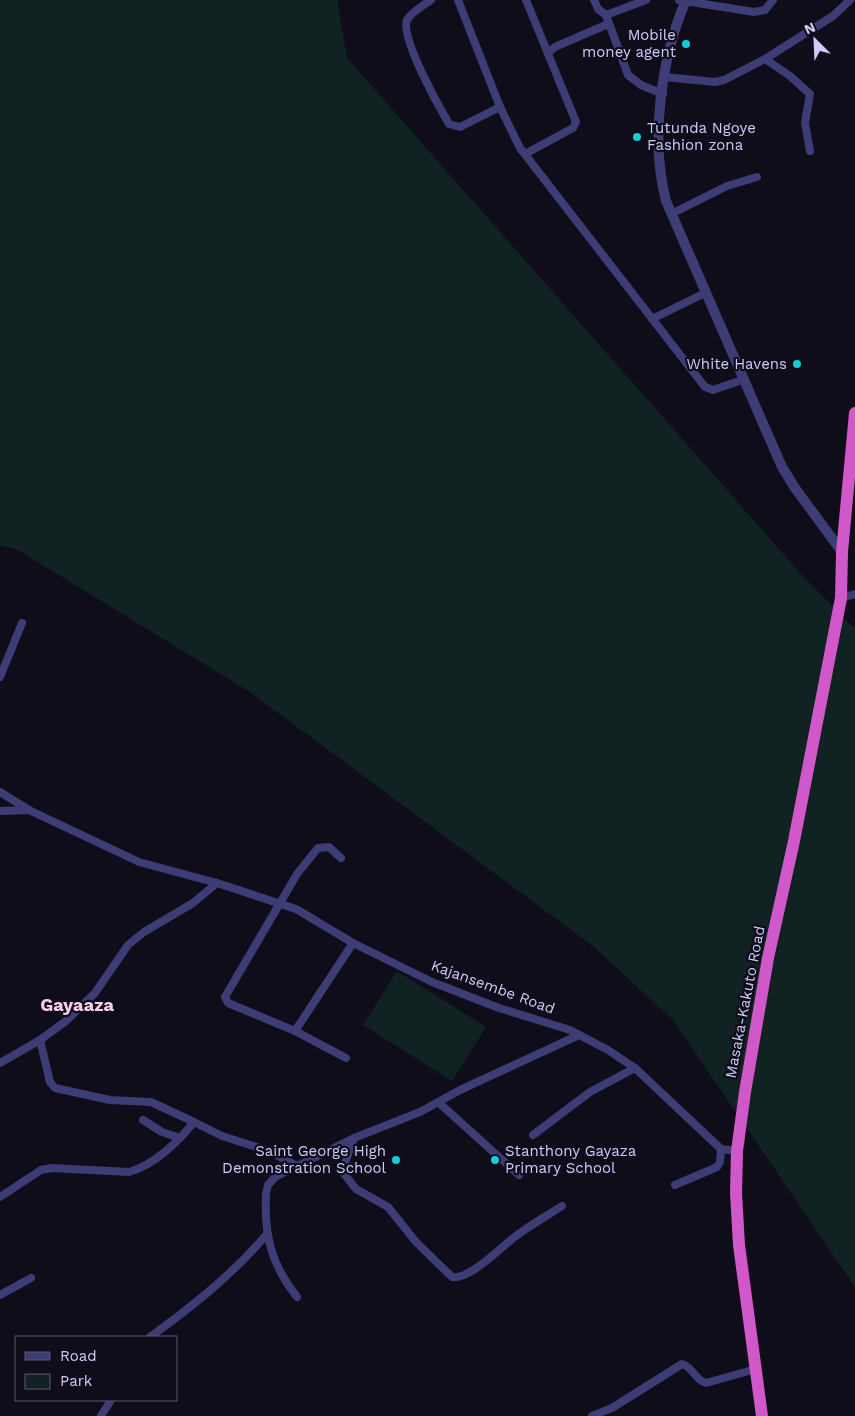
<svg xmlns="http://www.w3.org/2000/svg" width="855" height="1416" font-family="'Work Sans',sans-serif">
  <style>
    .green { fill: #102322 }
    .lines { fill: none; stroke-linecap: round; stroke-linejoin: round }
    .minor { stroke: #3d3c75; stroke-width: 8 }
    .tertiary { stroke: #3d3c75; stroke-width: 10 }
    .trunk { stroke: #d058c8; stroke-width: 12 }
    .poi-dot { fill: #16ccda; stroke: #0f0d1a; stroke-width: 2 }
    .labels { text-anchor: middle; dominant-baseline: central; stroke-width: 4.5; stroke-linejoin: round; paint-order: stroke }
    .poi-label { font-size: 15px; fill: #cfcbfa; stroke: #0f0d1a; text-anchor: end }
    .street-label { font-size: 15px; fill: #cfcbfa; stroke: #0f0d1a }
    .quarter-label { font-size: 18px; font-weight: bold; fill: #facdeb; stroke: #0f0d1a }
  </style>
  <rect width="100%" height="100%" fill="#0f0d1a"/>
  <g class="green">
    <polygon points="0,0 337,0 347,58 801,574 855,629 855,1287 673,1020 594,947 250,692 18,550 0,545"/>
    <polygon points="397,971 486,1027 452,1081 363,1025"/>
  </g>
  <g class="lines">
    <g class="minor">
      <path d="M431,0C424,5 411,12 407,20C400,37 439,107 449,124L460,127L500,107"/>
      <polyline points="458,0 500,107 520,148 705,387 713,390 745,379"/>
      <polyline points="594,0 598,9 606,15 628,75 641,85 663,94"/>
      <polyline points="679,0 754,12 765,10 773,0"/>
      <polyline points="606,15 646,0"/>
      <polyline points="548,53 555,47 608,24"/>
      <polyline points="765,59 833,16 850,0"/>
      <polyline points="665,77 715,82 724,80 765,59 790,76 810,94 805,123 810,151"/>
      <polyline points="525,154 573,128 576,122 526,0"/>
      <polyline points="671,214 727,186 757,177"/>
      <polyline points="652,319 705,293"/>
      <polyline points="841,598 855,594"/>
      <polyline points="0,677 22,623"/>
      <polyline points="0,792 29,810 139,862 217,883 296,909 353,943 432,982 499,1008 570,1030 608,1050 635,1068 721,1149 737,1151"/>
      <polyline points="0,811 29,810"/>
      <polyline points="341,858 329,847 318,848 297,874 225,997 228,1003 295,1031 346,1058"/>
      <polyline points="295,1031 353,943"/>
      <polyline points="40,1040 50,1082 55,1088 110,1100 151,1102 194,1122"/>
      <polyline points="0,1063 40,1040 66,1021 95,993 128,945 144,932 193,903 217,883"/>
      <polyline points="438,1102 519,1175"/>
      <polyline points="143,1120 162,1132 180,1138"/>
      <polyline points="533,1135 590,1092 635,1068"/>
      <path d="M354,1138L342,1171L356,1189L388,1207L416,1242L452,1277C470,1280 501,1247 516,1236C530,1225 547,1216 562,1206"/>
      <polyline points="675,1185 717,1167 720,1162 721,1149"/>
      <path d="M0,1197L41,1170L52,1168L129,1172C154,1165 178,1142 194,1122L222,1136L269,1151L297,1166"/>
      <polyline points="0,1295 31,1278"/>
      <path d="M297,1297C271,1264 264,1235 266,1194L268,1185L275,1177L354,1138L420,1112L460,1090L579,1035"/>
      <path d="M150,1337C193,1306 233,1274 267,1234"/>
      <polyline points="101,1416 111,1400"/>
      <path d="M592,1416L612,1408L682,1364C693,1367 695,1380 706,1383L756,1369"/>
    </g>
    <path class="tertiary" d="M686,0C661,58 650,140 666,201L782,467L795,488L842,552"/>
    <polyline class="trunk" points="762,1416 739,1245 736,1193 737,1151 745,1092 768,958 794,841 841,598 842,552 855,413"/>
  </g>
  <g class="poi-dot">
    <circle cx="686" cy="44" r="5"/>
    <circle cx="637" cy="137" r="5"/>
    <circle cx="797" cy="364" r="5"/>
    <circle cx="396" cy="1160" r="5"/>
    <circle cx="495" cy="1160" r="5"/>
  </g>
  <g class="labels">
    <g class="poi-label">
      <text x="676" y="35">Mobile<tspan x="676" dy="17">money agent</tspan></text>
      <text x="647" y="128" text-anchor="start">Tutunda Ngoye<tspan x="647" dy="17">Fashion zona</tspan></text>
      <text x="787" y="364">White Havens</text>
      <text x="386" y="1151">Saint George High<tspan x="386" dy="17">Demonstration School</tspan></text>
      <text x="505" y="1151" text-anchor="start">Stanthony Gayaza<tspan x="505" dy="17">Primary School</tspan></text>
    </g>
    <g class="street-label">
      <text transform="translate(493 987) rotate(20)">Kajansembe Road</text>
      <text transform="translate(745 1002) rotate(-79)">Masaka-Kakuto Road</text>
    </g>
    <g class="quarter-label">
      <text x="77" y="1004">Gayaaza</text>
    </g>
  </g>
  <rect x="15" y="1336" width="162" height="65" fill="#0f0d1a" stroke="#5c5974"/>
  <rect x="25" y="1352" width="25" height="8" fill="#3d3c75" stroke="#5c5974"/>
  <text x="60" y="1361" font-size="15" fill="#cfcbfa">Road</text>
  <rect x="25" y="1374" width="25" height="15" fill="#102322" stroke="#5c5974"/>
  <text x="60" y="1386" font-size="15" fill="#cfcbfa">Park</text>
  <g transform="translate(815 40) rotate(336)" stroke="#0f0d1a" stroke-width="4" paint-order="stroke">
  <path d="M0-4L9 19L0 12L-9 19Z" fill="#cfcbfa"/>
  <text y="-8" font-size="14" font-weight="bold" text-anchor="middle" fill="#cfcbfa">N</text>
  </g>
</svg>
